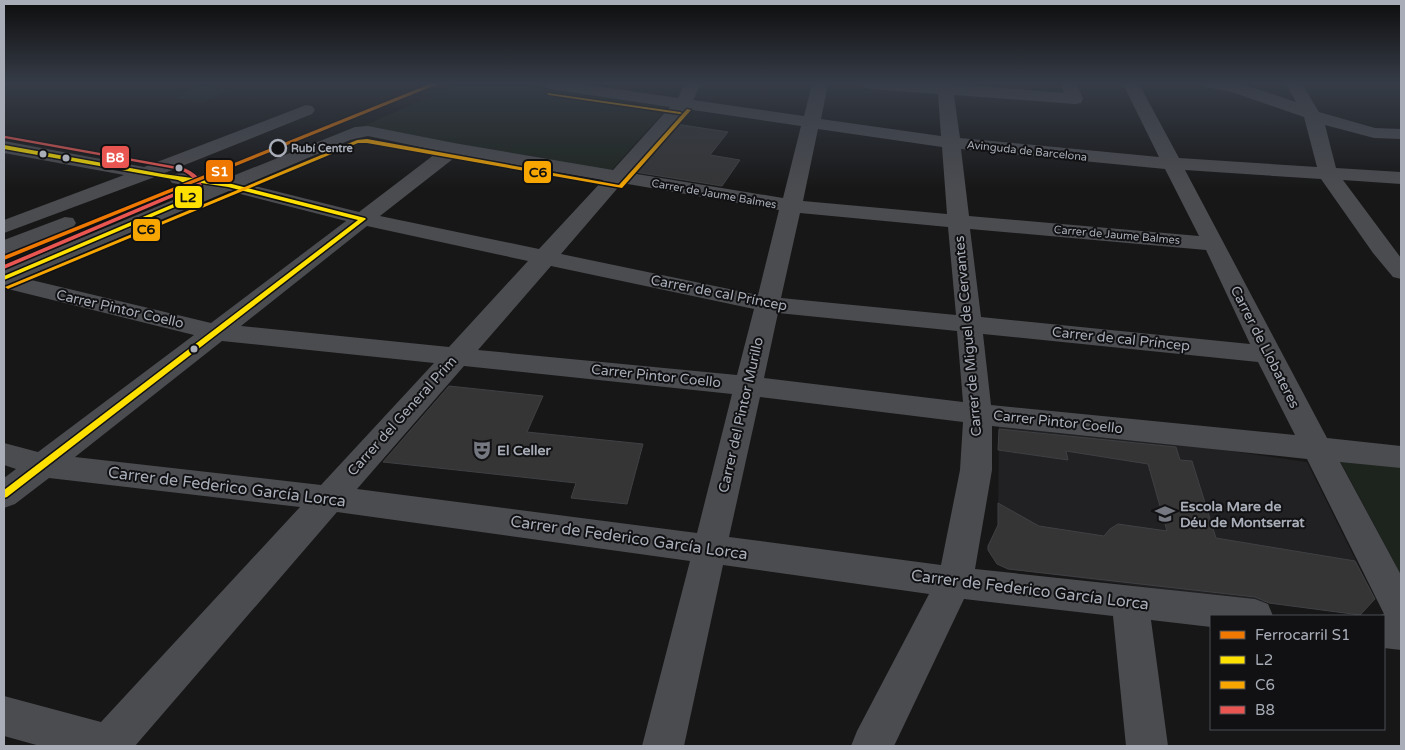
<svg xmlns="http://www.w3.org/2000/svg" width="1405" height="750" font-family="'Varela Round',sans-serif">
  <style>
    .built { fill: #212123 }
    .green { fill: #1d241e }
    .building { fill: #353536; stroke: #3f4043 }
    .lines { fill: none; stroke-linecap: round; stroke-linejoin: round }
    .minor { fill: #4b4c50; fill-rule: evenodd }
    .bus-1-casing { stroke: #111113; stroke-width: 3 }
    .bus-2-casing { stroke: #111113; stroke-width: 3 }
    .bus-3-casing { stroke: #111113; stroke-width: 3 }
    .bus-1 { fill: #fee101; fill-rule: evenodd }
    .bus-2 { fill: #f7a600; fill-rule: evenodd }
    .bus-3 { fill: #e95651; fill-rule: evenodd }
    .rail-1-casing { stroke: #111113; stroke-width: 3 }
    .rail-1 { fill: #ef7900; fill-rule: evenodd }
    .stop-dot { fill: #111113; stroke: #a8adb8; stroke-width: 2.5 }
    .bus-dot { fill: #a8adb8; stroke: #111113; stroke-width: 2 }
    .labels { text-anchor: middle; dominant-baseline: central; stroke-width: 4; stroke-linejoin: round; paint-order: stroke }
    .far-stop-label { font-size: 11px; font-weight: bold; fill: #a8adb8; stroke: #111113; text-anchor: start }
    .far-street-label { font-size: 11px; fill: #a8adb8; stroke: #111113 }
    .street-label { font-size: 14px; fill: #a8adb8; stroke: #111113 }
    .poi-label { font-size: 14px; font-weight: bold; fill: #a8adb8; stroke: #111113; text-anchor: start }
    .near-street-label { font-size: 16px; fill: #a8adb8; stroke: #111113 }
    .line-badge { stroke: #111113; stroke-width: 2 }
    .badge-label { font-size: 14px; text-anchor: middle; font-weight: bold; fill: #fff }
    .pale-badge-label { font-size: 14px; text-anchor: middle; font-weight: bold; fill: #111 }
  </style>
  <rect width="100%" height="100%" fill="#171717"/>
  <polygon class="built" points="999,424 1175,443 1307,462 1375,599 1360,615 1008,569 997,564 988,551 988,546 998,525"/>
  <g class="green">
    <polygon points="458,84 515,84 670,105 610,172 359,128"/>
    <polygon points="202,85 229,90 202,103 175,98"/>
    <polygon points="1338,457 1401,464 1401,575"/>
  </g>
  <g class="building">
    <polygon points="676,124 728,132 710,155 740,160 722,186 635,172"/>
    <polygon points="449,386 543,396 527,432 643,444 627,504 571,498 576,483 383,462"/>
    <polygon points="999,429 1176,447 1180,460 1192,461 1216,538 1355,561 1375,599 1360,615 1269,603 1255,597 1008,569 997,564 988,550 988,546 998,525 998,503 1039,526 1104,536 1110,529 1118,524 1167,531 1148,464 1066,451 1068,460 998,450"/>
  </g>
  <g class="lines">
    <g class="minor">
      <path d="M542,84H583L678,98L685,84H701L693,100L804,116L812,84H828L821,119L941,136L938,94L870,89L864,87L862,84H953L1064,93L1061,84H1077L1083,99L1081,103L1075,104L954,95L960,138L1159,157L1123,84H1139L1179,158L1317,167L1304,117L1232,92L1206,87L1204,84H1242L1296,102L1286,84H1302L1319,112L1375,128L1401,129V139L1374,138L1325,125L1336,168L1401,172V184L1343,180L1401,258V279L1393,277L1373,253L1321,179L1185,170L1327,438L1401,446V468L1340,462L1401,575V650L1384,648V616H1378L1384,614L1307,459L992,426V470L975,569L1255,599L1268,604L1273,616H1211V627L1151,620L1168,746H1126L1113,616L964,599L894,746H851L857,731L929,594L723,565L684,746H642L690,561L337,512L135,746H40L4,736V696L101,722L300,507L49,478L15,504L4,508V478L16,469L4,465V443L38,452L194,335L4,288V270L202,188L172,183L169,179L172,175L179,173L225,179L355,127L368,126L454,143L613,170L670,107L550,89L544,87ZM686,109L801,126L783,198L631,173ZM818,129L942,147L947,214L803,201ZM368,136L439,151L359,212L247,184L350,140ZM961,149L1165,169L1199,236L969,216ZM458,155L603,180L539,249L380,216ZM622,183L779,210L758,295L561,254ZM229,191L346,221L211,323L23,278ZM800,213L948,227L956,315L781,298ZM367,226L528,261L449,347L241,326ZM970,229L1206,250L1250,344L981,317ZM551,266L754,309L737,375L478,350ZM778,313L957,331L963,402L764,378ZM983,334L1258,362L1295,435L991,405ZM222,341L434,363L321,485L75,457ZM464,366L732,394L697,533L357,489ZM760,397L963,422L960,470L941,565L729,537Z"/>
      <polygon points="306,105 312,106 315,110 312,114 152,178 4,233 4,220 124,175 4,153 4,141 144,167"/>
      <polygon points="65,217 73,218 76,223 73,228 4,255 4,240"/>
    </g>
    <defs>
      <polygon id="bus-1" points="4,145 163,174 228,183 365,218 366,219 7,497 4,498 4,490 358,220 228,187 188,181 194,189 189,201 4,280 4,276 185,199 188,189 184,183 178,180 4,149"/>
      <g id="bus-2">
        <polygon points="547,93 680,112 682,113 680,114 549,95 547,94"/>
        <polygon points="687,109 691,110 622,188 367,143 358,143 10,288 8,289 5,287 357,140 367,139 619,185"/>
      </g>
      <g id="bus-3">
        <path d="M6,136L184,168C202,176 206,185 198,204H194L193,203C199,185 198,179 181,170L4,138V136Z"/>
        <polygon points="183,189 186,191 185,192 4,269 4,265"/>
      </g>
    </defs>
    <use href="#bus-1" class="bus-1-casing"/>
    <use href="#bus-2" class="bus-2-casing"/>
    <use href="#bus-3" class="bus-3-casing"/>
    <use href="#bus-1" class="bus-1"/>
    <use href="#bus-2" class="bus-2"/>
    <use href="#bus-3" class="bus-3"/>
    <defs>
      <polygon id="rail-1" points="430,84 438,84 4,260 4,256"/>
    </defs>
    <use href="#rail-1" class="rail-1-casing"/>
    <use href="#rail-1" class="rail-1"/>
  </g>
  <linearGradient id="sky" x2="0" y2="1"><stop stop-color="#0d0d0d"/><stop offset="0.44" stop-color="#363c47"/><stop offset="1" stop-color="#363c47" stop-opacity="0"/></linearGradient>
  <rect width="1405" height="189" fill="url(#sky)"/>
  <defs>
    <symbol id="theatre-bare" viewBox="-9 -9 18 18"><path d="M-5-5.5Q0-4 5-5.5V0Q5 5 0 6Q-5 5-5 0ZM-3.3-2.5H-1v1.5H-3.3ZM1-2.5H3.3v1.5H1ZM-2.8 1Q0 5.5 2.8 1Z" fill="#757880" stroke="#111113" stroke-width="2.5" paint-order="stroke"/></symbol>
    <symbol id="school-bare" viewBox="-9 -9 18 18"><path d="M0-5L7-2L0 1L-7-2ZM-4 1L0 2.5L4 1V4Q0 6-4 4Z" fill="#757880" stroke="#111113" stroke-width="2.5" paint-order="stroke"/></symbol>
  </defs>
  <g fill-rule="evenodd">
    <use href="#theatre-bare" x="468" y="436" width="28" height="28"/>
    <use href="#school-bare" x="1151" y="500" width="28" height="28"/>
  </g>
  <circle class="stop-dot" cx="278" cy="148" r="8"/>
  <g class="bus-dot">
    <circle cx="43" cy="154" r="4.5"/>
    <circle cx="66" cy="158" r="4.5"/>
    <circle cx="179" cy="168" r="4.5"/>
    <circle cx="194" cy="349" r="4.5"/>
  </g>
  <g class="labels">
    <g class="far-stop-label">
      <text x="291" y="148">Rubí Centre</text>
    </g>
    <g class="far-street-label">
      <text transform="translate(1027 151) rotate(6)">Avinguda de Barcelona</text>
      <text transform="translate(714 194) rotate(10)">Carrer de Jaume Balmes</text>
      <text transform="translate(1117 235) rotate(5)">Carrer de Jaume Balmes</text>
    </g>
    <g class="street-label">
      <text transform="translate(719 293) rotate(11)">Carrer de cal Príncep</text>
      <text transform="translate(120 309) rotate(13)">Carrer Pintor Coello</text>
      <text transform="translate(968 336) rotate(-95)">Carrer de Miguel de Cervantes</text>
      <text transform="translate(1121 339) rotate(6)">Carrer de cal Príncep</text>
      <text transform="translate(1265 347) rotate(63)">Carrer de Llobateres</text>
      <text transform="translate(656 376) rotate(6)">Carrer Pintor Coello</text>
      <text transform="translate(741 415) rotate(-77)">Carrer del Pintor Murillo</text>
      <text transform="translate(402 416) rotate(-48)">Carrer del General Prim</text>
      <text transform="translate(1058 422) rotate(6)">Carrer Pintor Coello</text>
    </g>
    <g class="poi-label">
      <text x="497" y="450">El Celler</text>
      <text x="1180" y="506">Escola Mare de<tspan x="1180" dy="16">Déu de Montserrat</tspan></text>
    </g>
    <g class="near-street-label">
      <text transform="translate(227 487) rotate(7)">Carrer de Federico García Lorca</text>
      <text transform="translate(629 538) rotate(8)">Carrer de Federico García Lorca</text>
      <text transform="translate(1030 590) rotate(7)">Carrer de Federico García Lorca</text>
    </g>
  </g>
  <g class="line-badge">
    <rect x="101" y="145" width="29" height="24" rx="5" fill="#e95651"/>
    <rect x="205" y="159" width="29" height="24" rx="5" fill="#ef7900"/>
    <rect x="523" y="160" width="29" height="24" rx="5" fill="#f7a600"/>
    <rect x="174" y="185" width="29" height="24" rx="5" fill="#fee101"/>
    <rect x="132" y="218" width="29" height="24" rx="5" fill="#f7a600"/>
  </g>
  <g class="badge-label">
    <text x="115" y="162">B8</text>
    <text x="220" y="176">S1</text>
  </g>
  <g class="pale-badge-label">
    <text x="538" y="177">C6</text>
    <text x="188" y="202">L2</text>
    <text x="146" y="234">C6</text>
  </g>
  <rect width="1405" height="750" fill="none" stroke="#a8adb8" stroke-width="10"/>
  <rect x="1210" y="615" width="175" height="115" fill="#111113" stroke="#4d4f55"/>
  <rect x="1220" y="631" width="25" height="8" fill="#ef7900" stroke="#4d4f55"/>
  <text x="1255" y="640" font-size="15" fill="#a8adb8">Ferrocarril S1</text>
  <rect x="1220" y="656" width="25" height="8" fill="#fee101" stroke="#4d4f55"/>
  <text x="1255" y="665" font-size="15" fill="#a8adb8">L2</text>
  <rect x="1220" y="681" width="25" height="8" fill="#f7a600" stroke="#4d4f55"/>
  <text x="1255" y="690" font-size="15" fill="#a8adb8">C6</text>
  <rect x="1220" y="706" width="25" height="8" fill="#e95651" stroke="#4d4f55"/>
  <text x="1255" y="715" font-size="15" fill="#a8adb8">B8</text>
</svg>
